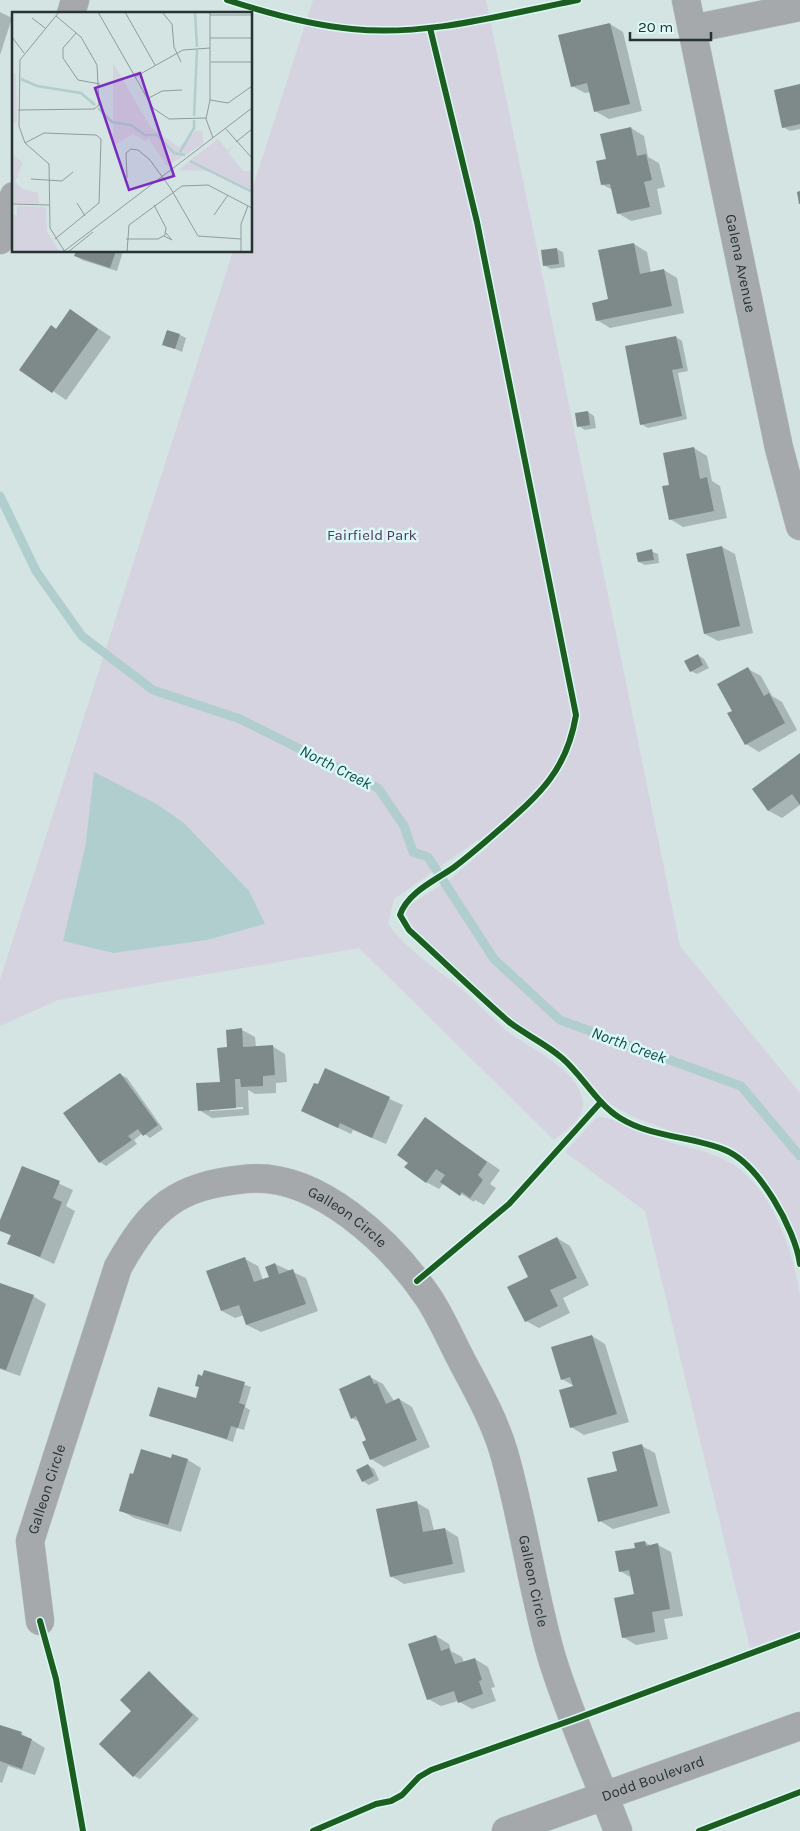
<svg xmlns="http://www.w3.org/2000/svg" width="800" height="1831" font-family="Karla,sans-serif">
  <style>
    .green { fill: #d5d3df; fill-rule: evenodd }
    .water { fill: #afcecd }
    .shadow { fill: #0003; fill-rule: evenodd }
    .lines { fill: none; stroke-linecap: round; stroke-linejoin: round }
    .stream { stroke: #afcecd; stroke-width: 9 }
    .building { fill: #7d8a89 }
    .street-casing { stroke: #b2bfbe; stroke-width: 29 }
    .secondary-casing { stroke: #b2bfbe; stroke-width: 29 }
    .street { stroke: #a6a9ac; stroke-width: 28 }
    .secondary { stroke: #a4a8ab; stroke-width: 28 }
    .cycleway-casing { stroke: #d9f8f6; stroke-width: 9 }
    .cycleway { stroke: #1b5e20; stroke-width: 6 }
    .labels { text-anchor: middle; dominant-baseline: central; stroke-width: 5; stroke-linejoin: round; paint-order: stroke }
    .street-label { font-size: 15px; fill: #273332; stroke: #d9f8f6 }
    .park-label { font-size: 15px; fill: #53365b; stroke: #d9f8f6 }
    .water-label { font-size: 16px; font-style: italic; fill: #104948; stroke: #d9f8f6 }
    .inset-river { fill: none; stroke: #afcecd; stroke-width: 2.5 }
    .inset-road { fill: none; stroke: #8e9d9c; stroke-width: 1 }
    .view { fill: #7b2cbf; fill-opacity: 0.15; stroke: #7b2cbf; stroke-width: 2.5 }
    .inset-edge { fill: none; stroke: #273332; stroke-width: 2.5 }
  </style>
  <rect width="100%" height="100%" fill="#d3e4e3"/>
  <g class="green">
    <path d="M313,0H486L680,946L800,1093V1246L779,1200L765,1178L737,1152L719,1142L674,1132L636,1118L612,1105L599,1095L565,1057L500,1010L411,926L406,913L408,906L449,880L489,846L478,840L394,899L388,924C407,950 434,967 459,987C476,1001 490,1017 507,1031C531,1050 578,1068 583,1102C585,1118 565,1131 554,1140L359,948L58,1000L0,1026V980L233,251H251V193ZM94,773L157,804L184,823L265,924L207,940L114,953L85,848Z"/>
    <path d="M602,1117C624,1121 642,1134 663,1140C684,1147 706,1150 725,1160C771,1182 793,1250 800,1296V1630L750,1648L645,1211L565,1152L596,1118Z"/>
  </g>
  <polygon class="water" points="94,772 157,804 184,823 249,891 265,924 207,940 114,953 63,941 85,848"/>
  <g class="shadow">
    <polygon points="0,12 12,18 0,55"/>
    <polygon points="610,24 623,32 642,111 609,119 595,111 591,92 585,93 572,86"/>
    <polygon points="800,85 800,129 790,131 783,127"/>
    <polygon points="631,128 644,136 648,157 659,163 665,187 657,189 662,214 631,221 618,213 613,190 603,185 607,160"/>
    <polygon points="634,244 647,252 651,273 664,270 677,278 684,313 610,328 597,320 609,300"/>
    <polygon points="556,249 563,252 565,267 551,269 544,265"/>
    <polygon points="77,251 123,251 117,271 82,260 76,256"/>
    <polygon points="71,310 111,337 66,400 21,369 57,330"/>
    <polygon points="180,335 186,338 182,352 164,344"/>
    <polygon points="676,337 682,341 688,371 678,373 687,419 648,428 641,424"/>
    <polygon points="588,412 594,416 596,428 585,430 579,426"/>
    <polygon points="694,448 707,456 712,481 720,486 727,518 683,527 670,519 671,486"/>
    <polygon points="722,547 735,554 753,633 718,641 705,634"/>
    <polygon points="651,551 658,554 659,563 645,565 639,562"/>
    <polygon points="698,655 704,659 709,668 697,674 691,671"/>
    <polygon points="748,669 761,676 772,696 782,702 797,730 759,752 746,744 734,712"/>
    <polygon points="800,755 800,805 782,818 769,811 754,790"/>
    <path d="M242,1030L255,1037L256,1047L272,1046L285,1054L287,1082L276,1083V1093L255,1094L248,1090L249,1115L212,1118L199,1110L221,1083L229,1048ZM243,1107V1109L210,1111V1109Z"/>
    <polygon points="325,1070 403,1105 386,1144 353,1130 351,1134 303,1111 318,1086"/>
    <polygon points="120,1074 127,1078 163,1129 150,1138 143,1133 134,1140 137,1144 106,1166 100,1162"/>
    <polygon points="425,1119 500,1170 490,1184 496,1188 484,1205 475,1200 474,1202 444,1183 439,1189 426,1182 410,1162"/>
    <polygon points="22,1167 73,1190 66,1206 75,1211 54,1264 9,1243 12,1236 1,1230 0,1223"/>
    <polygon points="557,1238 570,1246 589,1285 563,1298 570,1313 539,1328 526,1321 530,1277"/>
    <polygon points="245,1259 258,1266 263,1280 270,1277 275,1264 306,1278 318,1311 261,1332 247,1325 244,1315 235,1318 222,1311"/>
    <polygon points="0,1284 33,1296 46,1304 20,1376 0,1369"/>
    <polygon points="592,1336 605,1344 629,1422 584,1435 571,1427 576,1387 562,1379"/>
    <polygon points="205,1371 251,1387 245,1407 250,1410 244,1430 237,1428 233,1442 151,1415 197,1400"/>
    <polygon points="370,1377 383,1384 394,1401 399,1399 412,1407 430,1447 384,1467 371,1459 368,1440 360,1422 352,1418"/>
    <polygon points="642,1446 655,1453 670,1513 613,1529 600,1521 619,1472"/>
    <polygon points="172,1459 188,1460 201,1468 181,1532 134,1518 120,1510"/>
    <polygon points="368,1465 374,1469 379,1480 369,1485 363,1481"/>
    <polygon points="416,1502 429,1510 434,1531 445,1529 458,1537 465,1572 404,1584 391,1576"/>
    <polygon points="645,1542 651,1546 658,1545 671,1552 683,1616 664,1619 668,1639 636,1645 623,1637 635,1595 632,1578 620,1571 636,1549"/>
    <polygon points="436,1636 449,1644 451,1651 462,1657 464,1663 475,1659 488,1667 495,1687 491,1688 496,1701 472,1709 458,1701 441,1706 428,1699"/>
    <polygon points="149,1673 199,1719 140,1779 134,1776 133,1711"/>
    <polygon points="0,1726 22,1734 45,1748 35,1775 8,1766 2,1783 0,1782"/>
  </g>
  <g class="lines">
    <polyline class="stream" points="0,496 36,571 82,636 153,690 240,719 378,788 404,826 413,852 428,857 494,959 560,1020 741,1086 800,1156"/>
  </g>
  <g class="building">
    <polygon points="610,23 630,104 594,112 587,83 571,87 558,35"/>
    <polygon points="800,84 800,124 782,128 774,90"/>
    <polygon points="631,127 637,156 646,154 652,180 644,182 650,207 617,214 610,184 601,185 596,161 606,159 600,134"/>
    <polygon points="800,191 800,204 799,204 797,192"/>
    <polygon points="634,243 640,274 664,269 672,306 596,321 592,303 608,299 598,250"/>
    <polygon points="557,248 559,264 543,266 541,250"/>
    <polygon points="76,251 116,251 110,268 74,256"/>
    <polygon points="70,309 98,329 52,393 19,370 51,325 56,329"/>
    <polygon points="167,330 180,334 175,349 162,345"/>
    <polygon points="676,336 683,368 672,370 682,416 640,425 625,346"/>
    <polygon points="588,411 590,425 577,427 575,413"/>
    <polygon points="694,447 700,479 707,477 714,511 669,520 662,486 669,485 663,453"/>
    <polygon points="722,546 740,626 704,634 686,554"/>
    <polygon points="652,549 654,560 638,562 636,553"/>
    <polygon points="698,654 703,665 690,672 684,661"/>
    <polygon points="748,667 764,696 769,693 785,723 745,745 727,713 732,711 717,684"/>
    <polygon points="800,753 800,805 792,794 768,811 752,789"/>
    <polygon points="242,1028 243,1047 273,1045 275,1075 263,1076 263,1086 241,1087 240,1079 235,1079 236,1108 198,1111 196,1083 220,1082 217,1048 227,1047 226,1030"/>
    <polygon points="325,1068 390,1097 372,1138 340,1123 338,1128 301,1111 314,1083 318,1084"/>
    <polygon points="120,1073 158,1125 143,1136 138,1129 128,1136 132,1140 99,1163 63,1113"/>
    <polygon points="425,1117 487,1162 478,1175 483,1180 470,1198 462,1192 460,1196 440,1182 445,1175 436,1169 426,1183 404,1167 408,1163 397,1155"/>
    <polygon points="22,1166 60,1181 53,1198 62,1202 40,1257 7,1244 11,1235 0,1231 0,1220"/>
    <polygon points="557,1237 577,1278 550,1290 558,1306 525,1322 507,1287 528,1277 518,1256"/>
    <polygon points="245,1257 254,1282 269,1277 265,1267 275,1263 279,1274 293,1269 306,1304 246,1325 239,1305 221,1311 206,1271"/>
    <polygon points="0,1283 34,1295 6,1370 0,1368"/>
    <polygon points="592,1335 617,1414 570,1428 559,1390 573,1386 570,1377 561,1380 551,1347"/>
    <polygon points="204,1370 245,1382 239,1403 245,1405 238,1428 231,1426 227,1439 149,1416 158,1387 196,1398 199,1387 195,1386 198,1374 202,1376"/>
    <polygon points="370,1375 374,1384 377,1383 386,1404 399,1398 417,1440 370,1460 362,1442 366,1440 356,1416 351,1419 339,1389"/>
    <polygon points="642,1444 658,1506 598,1522 587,1478 617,1471 612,1452"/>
    <polygon points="141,1449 171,1458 172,1454 188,1459 168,1525 119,1511 130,1473 133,1474"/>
    <polygon points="368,1464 374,1476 362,1482 356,1470"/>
    <polygon points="417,1501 423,1532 445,1528 453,1564 390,1577 376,1509"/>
    <polygon points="645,1541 646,1546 658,1543 670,1609 652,1612 655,1632 622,1638 614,1598 634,1594 629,1570 619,1572 615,1551 635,1548 634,1543"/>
    <polygon points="436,1635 441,1651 449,1648 455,1664 475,1658 482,1680 479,1681 483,1694 458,1703 454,1691 427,1700 408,1644"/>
    <polygon points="149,1671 193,1715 133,1777 99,1744 131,1711 120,1700"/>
    <polygon points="0,1725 22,1732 21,1735 32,1739 22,1769 0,1761"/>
  </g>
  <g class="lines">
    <defs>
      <g id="street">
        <path id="s1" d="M686,0L779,448L800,526"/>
        <polyline points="71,14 75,0"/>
        <polyline points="692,29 800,7"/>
        <polyline points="0,240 14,196"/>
        <path id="s2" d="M40,1621L30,1541L118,1267C152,1207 176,1186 245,1179C317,1171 391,1243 428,1297C442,1318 452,1343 464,1365C479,1393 495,1422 504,1453C523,1519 532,1588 551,1655C569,1715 596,1773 618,1831"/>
      </g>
      <g id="secondary">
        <path id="s3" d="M506,1831L800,1726"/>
      </g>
    </defs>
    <use href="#street" class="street-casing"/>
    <use href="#secondary" class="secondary-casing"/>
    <use href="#street" class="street"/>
    <use href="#secondary" class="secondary"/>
    <defs>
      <g id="cycleway">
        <path d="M227,0C267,13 310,25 352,29C427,37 505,14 578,0"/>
        <path d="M430,28L477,222L576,715C567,770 540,794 500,829C484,843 469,856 453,868C434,881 407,893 400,915L409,930C442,960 475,992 509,1022C526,1035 546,1044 562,1058C583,1076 596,1103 620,1118C652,1138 692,1136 725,1150C759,1164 795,1229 800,1264"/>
        <polyline points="417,1281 509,1204 601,1102"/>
        <polyline points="40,1621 56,1679 83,1831"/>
        <polyline points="313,1831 376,1804 391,1801 402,1795 419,1777 431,1770 575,1719 800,1635"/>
        <polyline points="699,1831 800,1792"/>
      </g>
    </defs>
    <use href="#cycleway" class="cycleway-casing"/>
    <use href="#cycleway" class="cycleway"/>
  </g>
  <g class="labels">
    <g class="street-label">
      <text stroke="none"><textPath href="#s1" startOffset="269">Galena Avenue</textPath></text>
      <text stroke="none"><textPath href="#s2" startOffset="644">Galleon Circle</textPath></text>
      <text stroke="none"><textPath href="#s2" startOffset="135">Galleon Circle</textPath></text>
      <text stroke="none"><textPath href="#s2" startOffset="1064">Galleon Circle</textPath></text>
      <text stroke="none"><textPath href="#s3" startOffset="156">Dodd Boulevard</textPath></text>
    </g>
    <g class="park-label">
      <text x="372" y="535">Fairfield Park</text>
    </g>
    <g class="water-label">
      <text transform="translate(336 767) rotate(27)">North Creek</text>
      <text transform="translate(629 1045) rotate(20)">North Creek</text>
    </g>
  </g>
  <g transform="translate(12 12)">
    <rect width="240" height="240" fill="#d3e4e3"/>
    <path d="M101,51L139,116L167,135L183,119L184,107V119H191V132L155,154L136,126L135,130L121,122L101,134ZM0,61L4,62L5,110H0ZM206,127L215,138L224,133L216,140L231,159H240V181L199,159L166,158ZM0,142L11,151L3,170L11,177L26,181L27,192L0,191ZM5,194L34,195L35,220L48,240H0V203H5Z" fill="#d5d3df"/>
    <path class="inset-river" d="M183,0L185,35M9,67L25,74L69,81L83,93M86,96L100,110L119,113L133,123H145L162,141L173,143M182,104L185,38M168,140L182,116V108M178,149L240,180"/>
    <path class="inset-road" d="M47,0L8,48L7,114L13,131L37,152L38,216L53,240M86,0L141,96L157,107L194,106M113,0L143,53M150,0L160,12L162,35L169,50M198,0V88L194,107L201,126M198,3H240M20,6L33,16M64,21L51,36V46L66,68L88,72M0,25L12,41M198,26H240M199,50H240M123,65L171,38L198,36M135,87L150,79L170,78M198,88L216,91L240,74M6,98L82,97L87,93L85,53L69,25L44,4M213,116L240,146M224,130L240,117M13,131L32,121L84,123L89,127L87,191L43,227M115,166L114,141L119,137L126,138L138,148L159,177L186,224L229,227M19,167L50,169L61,160M65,191L73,204M0,192L37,193M202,203L216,183M152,224L160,228L154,221M114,227H146L153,223L154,216L142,193M51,240L240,96M56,240L81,220M115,240L117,213L170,174L196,173L240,196M229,240V212L236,194"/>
    <path class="view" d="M128,61L162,164L117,178L83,76Z"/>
    <rect width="240" height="240" class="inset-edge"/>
  </g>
  <path d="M630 32v8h81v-8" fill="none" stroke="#273332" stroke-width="2.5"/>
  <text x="638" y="32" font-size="15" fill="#273332" stroke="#d9f8f6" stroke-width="4" paint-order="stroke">20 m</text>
</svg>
